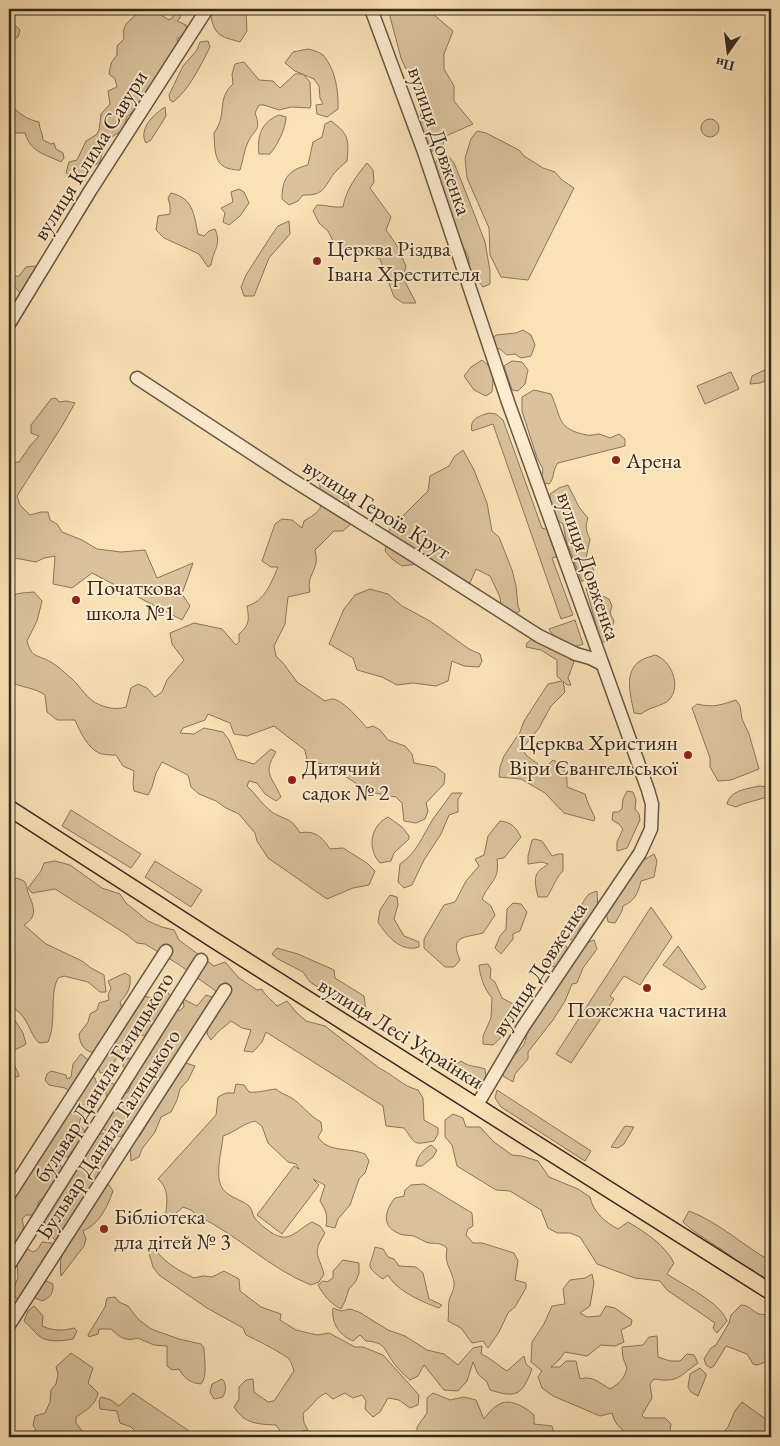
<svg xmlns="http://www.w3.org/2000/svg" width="780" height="1446" font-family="'EB Garamond',serif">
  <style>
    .green { fill: #d9c29c; stroke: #88755c }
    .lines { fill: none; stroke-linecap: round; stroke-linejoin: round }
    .minor-casing { stroke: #675642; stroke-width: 15 }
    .major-casing { stroke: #36281c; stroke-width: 18 }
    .minor { stroke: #fcecd0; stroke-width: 12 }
    .major { stroke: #fae1b6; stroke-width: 15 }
    .poi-dot { fill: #8f2418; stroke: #fcecd0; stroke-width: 2 }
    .labels { text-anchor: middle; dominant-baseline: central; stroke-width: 4; stroke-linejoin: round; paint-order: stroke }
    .street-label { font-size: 22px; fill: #36281c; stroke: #fcecd0 }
    .poi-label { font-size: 22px; fill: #36281c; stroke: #fcecd0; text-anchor: start }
  </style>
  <rect width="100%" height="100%" fill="#fae1b6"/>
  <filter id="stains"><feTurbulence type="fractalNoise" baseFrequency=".004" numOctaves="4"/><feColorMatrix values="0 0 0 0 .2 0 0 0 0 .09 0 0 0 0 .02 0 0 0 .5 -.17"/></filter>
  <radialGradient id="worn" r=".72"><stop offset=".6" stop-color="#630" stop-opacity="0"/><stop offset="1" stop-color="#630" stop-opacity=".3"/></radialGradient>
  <g class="green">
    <path d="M137,9H155V11L169,20L173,17L175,13L181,14L180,18L177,21L186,25L187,32L177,39L178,43L141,103L127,117L123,130C106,140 104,143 100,162L92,167L86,175L76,177L66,173L69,162L77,160L86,141L96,135L99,130L101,114L110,104L108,91L117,87L115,79L109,74L111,63L117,55V46L124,39C122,26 126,23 136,15Z"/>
    <path d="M215,9H250L246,13L247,31L240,42C223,37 215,37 211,17Z"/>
    <polygon points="388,9 427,9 453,31 444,54 444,69 454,86 454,101 473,124 446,136 441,149 432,151 421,129 420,102 414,88 413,77 406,69 401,58"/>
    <polygon points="9,22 13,23 20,30 18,37 10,42 9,52"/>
    <path d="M208,41L210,47C201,65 189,90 173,102L170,100L169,95L183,66L197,50L200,42Z"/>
    <path d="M308,49C313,50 319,52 323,55C335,68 339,92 338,109L327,117L317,114L316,105L323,104L320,98L319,86L314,79L295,71L285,63L293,52Z"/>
    <path d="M244,62L259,80L273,81L280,88L295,74H303L310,82L311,105L310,108L291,107L279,110L264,105H259L255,113C262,131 254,129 248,142C244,150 243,161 240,170C214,170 215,154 214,133C228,114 216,99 233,84L232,74L235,64Z"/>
    <path d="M9,105H12C18,114 29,120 39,122C39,129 43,133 43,140L51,144L54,143L56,149L63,153L64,158L61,162C45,154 30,152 25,133H9Z"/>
    <path d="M165,107L166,116L151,140L146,143C138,129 154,114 165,107Z"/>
    <path d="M279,115L286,117C286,128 277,146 270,154H259C257,136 261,122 279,115Z"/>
    <circle cx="710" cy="128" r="9"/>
    <path d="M331,121C349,134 349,140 347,161C344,164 340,167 337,170C324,184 327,196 303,195L298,201L289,205L282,199C282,179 288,170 308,165L313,142L322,137L325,124Z"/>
    <polygon points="477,131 486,133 519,150 524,156 543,168 555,172 562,180 574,188 528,280 501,277 490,255 489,228 467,178 465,158 471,139"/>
    <polygon points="446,153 454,163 461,180 485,242 490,271 490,284 483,287 470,271 468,256 459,239 438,181 435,164 438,158"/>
    <path d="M367,163L373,170L374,182L370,188L391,217L386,230L396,244L406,266L403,278L416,303H403L394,297L380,259L365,253L346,250L333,241L328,231L319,223L313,211L317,205C326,205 334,208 343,207C346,190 356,176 367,163Z"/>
    <polygon points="239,189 244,192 249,203 240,216 229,225 223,222 225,213 221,208 233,202 231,192"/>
    <path d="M171,193C193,198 194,214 198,234L204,236L209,231L215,229C222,245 213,250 211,265L208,267L199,254L164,238L156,230L158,216L170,214V205L168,198Z"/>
    <polygon points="289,221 290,234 269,258 254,296 244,296 241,287 246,275 271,236 278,226"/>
    <polygon points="36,266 37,278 22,296 16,288 9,285 9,277 19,276 26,267"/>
    <polygon points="523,330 531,335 535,345 531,356 521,358 515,354 507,355 500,349 492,348 490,342 496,335 516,333"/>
    <polygon points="482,360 494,370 492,392 486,396 474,390 464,376 471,367"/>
    <polygon points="512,361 522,362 528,370 525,384 518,391 512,390 504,366"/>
    <polygon points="771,367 771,379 760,383 750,384 752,376"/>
    <polygon points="731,372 739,389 705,404 697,386"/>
    <path d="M534,390L551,394C562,418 556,429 587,435C591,436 595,434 599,434C603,435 607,437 610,438L619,434L625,439V446L558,463C552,470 555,478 549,484L541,482L543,469L537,458L522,411V397Z"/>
    <polygon points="56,398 59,402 66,401 75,403 62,426 17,496 20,505 30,515 41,512 48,512 50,520 57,524 62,532 82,540 97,549 121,552 145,550 157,578 193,563 182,594 190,606 182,620 92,573 72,588 53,584 55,556 44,558 36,562 9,557 9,463 19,462 30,446 39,436 31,433 31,425 51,399"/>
    <path d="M489,413L496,414L503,420L542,528L548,530L558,556L552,558L573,615L561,619L493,424L472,431C469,419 479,416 489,413Z"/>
    <polygon points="463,450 474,470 487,503 492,531 499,537 512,570 516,586 518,606 520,611 513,615 501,605 500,597 490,576 476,569 470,583 418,564 402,566 392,559 385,551 389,530 428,491 430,476 449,466 454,457"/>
    <path d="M320,480C344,487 351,499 351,524L343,531H334L315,550C321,571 305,574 310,592L288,597L285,624L274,646L276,656L283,663L297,682L325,701C328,700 331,699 333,699C343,700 361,721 367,728L373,726L380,730L388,740L405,746L412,754L414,763L436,767L445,774L444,784L426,803L428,811L425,819L416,823L404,821L402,803L396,797L369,792L330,766L307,760L305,750L274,726L247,736L234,734L230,723L208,714L205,720L183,728L180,733L194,734L204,728L223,732L229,740L237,759L254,764L271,749L276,752C262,774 272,776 281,797L276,801L265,794L257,783L249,781L247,786C256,794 262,805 272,812C286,821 291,817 300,833C315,830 322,837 330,849L343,848L367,863L375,871L369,885L353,888L327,899L268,858L257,841L255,833L239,814L226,808L216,801L199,794L191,787L188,775L162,762L156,773L152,787L148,795L134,791L133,784L134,771L123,766L116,755C111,755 104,755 99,753C88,748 80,732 75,720H57L47,712L45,695C34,687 21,688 9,681V598C16,592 26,593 34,592L42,601L37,621L27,641C32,659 37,654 51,662C58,666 66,674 72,679C82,688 86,699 100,705C108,708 117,710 126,707L131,688L138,684L147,688L155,697L162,692L167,680L184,660L172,644L170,633L194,623L222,629L236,645L239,642V634C250,625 249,619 247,606C265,601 271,583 278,567H271L262,561L275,524L282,519L292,520L302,528L304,521C314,515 324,510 322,496C321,490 319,487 320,480Z"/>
    <path d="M568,485L579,507L588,518C585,526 586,532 590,539L586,558L594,570L582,582L566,540L563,524L553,517L550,507V494L559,488Z"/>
    <polygon points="593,587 598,594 609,599 612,606 610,613 614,621 608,641 599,643 597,640 597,628 586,588"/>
    <polygon points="370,589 388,594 402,606 430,621 469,649 480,654 482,661 479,667 464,666 452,661 448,681 436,686 413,683 397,685 382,677 357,670 353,658 329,644 344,609 355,595"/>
    <path d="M575,620L583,644C571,651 555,640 549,629Z"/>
    <path d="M532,639L545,641L574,662L568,678L571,685H567L563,681L565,692L551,706L539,728L522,749L527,756L542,767L548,765L553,760C564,765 568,775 567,787L585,794L588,803L595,818L594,821L564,813L545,793L521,779L499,777L500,767L504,756L520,732L524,721L548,684L562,681L557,676V660L541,650L526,647L527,643Z"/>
    <path d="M655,655C671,660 682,686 669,700C663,706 649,707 641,714L634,713C631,697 623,672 640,661C644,658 650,657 655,655Z"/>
    <path d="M736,700L740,706L742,719L749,734L759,769L731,780L718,781L710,767V758L692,708L697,704C714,708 720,705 736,700Z"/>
    <path d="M759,786L768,787L771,791L767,797L743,804L736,807L727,804C730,790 747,789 759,786Z"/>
    <polygon points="627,791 633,792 636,800 635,809 639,814 640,820 627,848 617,851 617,842 623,829 619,824 612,820 613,812 618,812 622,809 623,799"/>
    <path d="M452,793H462L458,799V812L449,815L441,834L424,860L412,885L404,888L398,882L400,864C417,853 423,835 433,819C439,810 446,802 452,793Z"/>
    <polygon points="71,810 141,854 131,868 62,826"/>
    <path d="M388,817L402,827L409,836V839L394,853L391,861L380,863C367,849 370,826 388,817Z"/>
    <path d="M500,821C512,822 516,828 521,837L504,858L497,859C500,880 490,881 482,899L491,906L495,915L483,933C465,938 449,935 460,960L454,967H445L424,948V939L444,905L455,902L466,881L479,866L475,859L484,855L488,836Z"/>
    <path d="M535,839L542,841L552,856L558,854H563V871C555,879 553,888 547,897H538C536,887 532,876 541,869C544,867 546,866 548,864L542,862L528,864V856L532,840Z"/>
    <path d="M654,854L657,861L654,877L641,881C638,893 635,901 623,906L622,911L615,923L608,922L606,911L634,866Z"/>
    <path d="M55,861L70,865L102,888L120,894L126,903L148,921L162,927L174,930L179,940L214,966L225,962L239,978L257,990L262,989C265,996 272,1000 277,1006L287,1001L296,1012L306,1021L325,1026L379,1068C394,1075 402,1086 418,1090L423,1098L424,1120L438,1128V1134L434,1141C412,1145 417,1145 404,1128L386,1126L383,1106L266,1032L262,1042L253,1052L244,1051L251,1030L242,1028L231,1021L218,1032L211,1040L207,1034L209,1022L220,994L178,964L145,944L137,943L126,934L55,889L32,893L28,888L41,871L44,863Z"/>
    <polygon points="155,861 202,890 191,907 145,877"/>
    <path d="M17,878L24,881C27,885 27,888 28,893C33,905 39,916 24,925L46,944L82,961L91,968L104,975L106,992H100L88,982L64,976L58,978C49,994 57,1023 48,1042L39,1043C32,1036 30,1027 24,1018C20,1012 15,1009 9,1005V883Z"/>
    <path d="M597,891L598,910C590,919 577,924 577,938L573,941L569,938C569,930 583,899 589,894C591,893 594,892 597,891Z"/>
    <path d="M390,895L397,897L398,905L394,919L404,936L419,942V947C401,953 387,936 378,922L380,910Z"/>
    <polygon points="513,903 521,904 527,912 520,931 513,934 513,939 501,954 495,948 500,936 506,929 507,909"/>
    <polygon points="651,907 672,937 640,985 624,976 610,996 614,999 571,1063 556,1054"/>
    <path d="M594,940L597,949L583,968L577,983L572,984L565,1001L553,1020L528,1052V1059L515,1074L513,1082L503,1076C504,1062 515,1056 523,1046C525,1043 526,1038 527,1034L546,1002L555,991L567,970L583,948L589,942Z"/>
    <polygon points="561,942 567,947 567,954 563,966 547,967 544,960 552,950"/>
    <polygon points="678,946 706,987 702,990 663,965"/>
    <polygon points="277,948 298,954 334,970 335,978 364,996 366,1011 362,1012 349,1007 310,982 303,972 278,959 272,954"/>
    <path d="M488,964L491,969L490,978L495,982L502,998L515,1005C511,1024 508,1032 493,1045L483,1044V1036L491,1018L492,998C484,989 480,976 479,965Z"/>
    <path d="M125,973L130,976C131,988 128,993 120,1002L123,1012L143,996L152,998L157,995L158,988L162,987C172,994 171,1001 179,1011L184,1007L183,999L197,1006L206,995L215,998L132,1134L125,1133L120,1137L101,1128L107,1101L105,1086L109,1082L118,1086L124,1094L128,1092L131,1085L127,1072L123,1066L124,1059L130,1058L139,1065L150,1055L154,1045C147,1036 145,1034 134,1035L117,1057L109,1072L100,1073L94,1053C83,1050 80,1044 79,1034L88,1022L90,1014L97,1010L99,1003L109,1000L108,995L111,988L108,981Z"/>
    <path d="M9,1011L23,1033L26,1044C22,1047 18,1048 15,1050C5,1057 18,1068 19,1076L10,1079Z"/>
    <path d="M81,1054L91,1062L88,1070L95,1078L98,1088L94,1096L88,1102L86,1110L81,1117L79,1124L86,1132L68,1157L54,1155L63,1170L53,1190L39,1201L35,1215H26L22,1219C26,1233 20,1239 9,1246V1197L70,1092L65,1088L49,1085L45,1080L47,1074L51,1071L66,1075L67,1079L71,1077L73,1064Z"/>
    <path d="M461,1061C471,1068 474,1065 485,1069L486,1077L484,1082L475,1086L455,1072V1066Z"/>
    <polygon points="186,1063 195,1066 188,1080 180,1089 177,1100 171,1112 161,1117 155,1132 142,1149 139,1157 131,1161 130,1147 141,1134 178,1070"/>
    <path d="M236,1084L244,1085L249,1092C259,1093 266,1090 276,1089C280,1093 284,1094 290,1097C302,1104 309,1116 321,1122L322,1130L318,1137C328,1153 348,1147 365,1154L369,1161L365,1173L359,1179L350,1205L338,1219L335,1228L326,1226C328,1216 326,1210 320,1201L325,1185L313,1179L319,1185L282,1234L257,1215L294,1166L299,1169L296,1164L288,1162L268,1143L262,1126L255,1121C244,1123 235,1132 223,1136C222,1150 215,1173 221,1186C226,1197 241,1199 249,1206C252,1209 252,1213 254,1217C259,1224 273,1236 282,1237C292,1239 303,1226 312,1222L320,1226L325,1233C312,1254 318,1253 324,1274L319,1282L311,1285C270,1269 238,1235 198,1216L191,1210L183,1207L176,1213L173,1221L165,1218C167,1205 170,1189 158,1179L216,1115L218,1097L226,1093H234Z"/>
    <polygon points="497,1090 591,1151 585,1161 501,1107 495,1098"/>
    <path d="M453,1114L463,1118L466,1127H480L494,1142L512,1155L522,1156L538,1161L549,1177L578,1189L590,1197C593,1212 605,1222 618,1229L628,1222C645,1232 665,1245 674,1263L667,1274C683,1285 720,1302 727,1321L717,1333L713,1328L715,1323L667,1290L660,1281L635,1278L597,1264L580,1237L570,1233H557L548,1228L541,1210L510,1191L496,1190L457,1166L452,1145L445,1137V1120Z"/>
    <polygon points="625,1126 634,1127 624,1144 618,1148 611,1147"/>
    <polygon points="103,1133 109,1137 110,1146 116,1153 57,1242 51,1236 44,1221 46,1215 50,1211 93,1137"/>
    <path d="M431,1145L437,1150L433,1157L422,1166H416C417,1156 423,1150 431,1145Z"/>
    <path d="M104,1183L109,1185L113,1191C107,1208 99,1224 83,1231L86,1239L84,1246L61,1276C59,1261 62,1247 71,1235C74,1231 79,1229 81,1224C88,1210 96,1197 104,1183Z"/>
    <path d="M424,1184L472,1213L473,1226L468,1229L466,1235L473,1243H482L514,1253L518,1261L515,1280L526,1283V1288L515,1307L508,1313L499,1332L488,1348L483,1341L472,1343L461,1328L448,1321C449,1315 448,1308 449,1301C450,1295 455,1290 454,1282C451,1267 444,1265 447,1248C439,1242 438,1244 429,1243C424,1242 419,1238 414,1236C409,1235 403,1236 398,1233C381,1226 385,1210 395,1198L404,1196L405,1190L411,1185Z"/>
    <path d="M689,1211C719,1222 743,1246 771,1261V1284L758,1279L753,1270C738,1264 730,1254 716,1246C705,1238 693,1232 683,1222Z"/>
    <path d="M42,1242L52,1243C56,1254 52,1272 44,1280L53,1284C53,1294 51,1297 42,1301L33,1297L30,1301L16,1298L12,1292L18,1278L17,1260L24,1247L33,1252L38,1249Z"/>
    <path d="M152,1245C162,1261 177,1270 194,1278L203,1276L212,1277L224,1271L239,1279L240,1291L261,1307L281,1314L280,1320L296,1330L317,1335L329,1333L355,1347H363L383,1355L419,1395L418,1405L410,1408L399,1400L388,1398L380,1412L373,1417L365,1409L366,1401L362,1395L353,1398L345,1393L333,1399L326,1393C315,1398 313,1406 303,1413L304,1423L308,1430L302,1431L303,1437H284L276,1425C257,1424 245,1424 234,1407L239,1399V1387L246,1380L253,1379L254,1392L268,1402L274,1401L294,1371C293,1367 291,1362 289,1359C286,1355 253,1338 246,1335L243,1328L207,1308L159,1275L153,1267L148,1250Z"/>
    <path d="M375,1247L383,1249L388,1257L394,1259L399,1266L416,1267L423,1273L429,1299L442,1305L439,1308C422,1302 397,1291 388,1275L383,1279C363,1265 371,1267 375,1247Z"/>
    <path d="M343,1260L359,1263V1273L356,1281L349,1289L345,1301L341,1309C330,1303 324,1296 318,1285L323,1281L327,1282L333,1278V1271Z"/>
    <path d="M592,1274L594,1283L590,1306L580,1313L587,1317L600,1316L606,1306L615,1308L632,1320L631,1325L621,1330L624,1342L615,1346L601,1345L587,1356L565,1352L559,1360L551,1367H560L566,1361H576L580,1379C592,1375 600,1383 610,1389C620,1383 624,1379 627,1368L623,1358L622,1347L643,1345L649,1337L657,1336L658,1357L670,1361H680L687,1354L694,1355L698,1363C679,1376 679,1383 654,1379L650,1384L652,1398L642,1415L645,1418H665L671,1424L669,1437C647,1437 619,1441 612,1413L600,1416L553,1396L542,1388L538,1377L542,1371L531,1362L532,1342L544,1324L552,1306L565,1304L563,1289L570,1280L585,1278Z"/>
    <path d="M115,1297L119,1302L128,1306L138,1319L151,1329L179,1339L201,1344L204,1348C204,1359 208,1376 201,1384C190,1383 184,1378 179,1369L172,1370L167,1366V1346L154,1345L138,1338C125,1342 120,1337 111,1329H99L98,1334L89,1337L88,1335L105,1307L107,1298Z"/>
    <path d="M741,1305C749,1305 752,1311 759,1314C764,1315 767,1314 771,1316V1360L757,1365L753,1364L747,1354L726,1346L714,1366L711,1368L706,1365L704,1359L711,1348L716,1345L729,1323L731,1315Z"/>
    <path d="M34,1306L43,1316L42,1326C54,1331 62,1331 74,1328L77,1331L73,1339C64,1341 45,1343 38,1335C33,1330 29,1325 24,1321L28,1311Z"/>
    <path d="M333,1308L341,1311L350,1309L359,1312L388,1330L405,1336L427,1350L444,1354L458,1365L473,1348L482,1346L481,1354C491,1358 497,1365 507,1371L524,1356L526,1364L532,1369C522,1396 516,1398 490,1390L487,1382L478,1374L473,1362L467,1381L458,1391L444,1390L424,1365L418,1376L410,1380C404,1375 398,1369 393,1362C384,1349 385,1342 366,1341L360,1335L353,1341C339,1335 331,1323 333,1308Z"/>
    <path d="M71,1353L93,1368L88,1383L98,1393C96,1405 85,1411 76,1417V1423L87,1437H27L36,1429L33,1426L35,1416L45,1413L50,1402L51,1390L56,1384L58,1374L56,1367Z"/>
    <polygon points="700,1368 706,1374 706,1376 698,1396 691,1392 688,1387 690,1374"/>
    <path d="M222,1379C227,1384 226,1391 223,1397L214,1399L210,1392L212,1384Z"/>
    <polygon points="133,1393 198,1437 152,1437 145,1432 136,1432 131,1427 120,1423 117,1411 100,1409 99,1401 101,1397 111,1400 119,1406"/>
    <path d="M433,1393L450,1400L464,1397L476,1400L484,1419C488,1414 492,1408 498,1405C509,1397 525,1407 534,1415V1424L552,1426L555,1437H417V1427L427,1413V1398Z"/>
    <polygon points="742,1402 771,1423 771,1437 719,1437 728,1427 735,1411"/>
  </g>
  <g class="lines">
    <defs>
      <g id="minor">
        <polyline points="371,9 424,152 508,402 648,790 652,804 651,829 640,853 523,1027 477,1105"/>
        <polyline points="9,324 90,191 207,9"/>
        <polyline points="137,378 291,479 408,552 539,636 576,654 590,658 602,664"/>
        <polyline points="9,1195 166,951"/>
        <polyline points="9,1265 201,960"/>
        <polyline points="9,1325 225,990"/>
      </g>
      <polyline id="major" points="9,808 214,940 771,1292"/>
    </defs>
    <use href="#minor" class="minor-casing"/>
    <use href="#major" class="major-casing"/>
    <use href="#minor" class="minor"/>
    <use href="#major" class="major"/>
  </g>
  <g class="poi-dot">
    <circle cx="317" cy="261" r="5"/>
    <circle cx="616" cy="460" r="5"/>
    <circle cx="76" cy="600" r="5"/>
    <circle cx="688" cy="755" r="5"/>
    <circle cx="292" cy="780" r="5"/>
    <circle cx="647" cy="988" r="5"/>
    <circle cx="104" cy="1229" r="5"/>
  </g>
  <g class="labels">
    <g class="street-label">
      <text transform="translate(440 141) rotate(71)">вулиця Довженка</text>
      <text transform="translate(90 155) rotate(-58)">вулиця Клима Савури</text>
      <text transform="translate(377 509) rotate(32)">вулиця Героїв Крут</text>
      <text transform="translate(589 566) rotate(71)">вулиця Довженка</text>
      <text transform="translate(539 969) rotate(-57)">вулиця Довженка</text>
      <text transform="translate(401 1033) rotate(32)">вулиця Лесі Українки</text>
      <text transform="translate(104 1077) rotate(-58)">бульвар Данила Галицького</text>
      <text transform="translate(108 1134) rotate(-57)">Бульвар Данила Галицького</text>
    </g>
    <g class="poi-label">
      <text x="327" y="248">Церква Різдва<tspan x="327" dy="25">Івана Хрестителя</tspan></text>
      <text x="626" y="460">Арена</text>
      <text x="86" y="587">Початкова<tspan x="86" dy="25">школа №1</tspan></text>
      <text x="678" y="742" text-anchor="end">Церква Християн<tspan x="678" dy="25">Віри Євангельської</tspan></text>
      <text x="302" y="767">Дитячий<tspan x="302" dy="25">садок № 2</tspan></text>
      <text x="647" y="1009" text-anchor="middle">Пожежна частина</text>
      <text x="114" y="1216">Бібліотека<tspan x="114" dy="25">дла дітей № 3</tspan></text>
    </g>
  </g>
  <rect width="780" height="1446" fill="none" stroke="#fae1b6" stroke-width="30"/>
  <rect x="10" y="10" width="760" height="1426" fill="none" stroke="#36281c" stroke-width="2.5"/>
  <rect x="15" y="15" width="750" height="1416" fill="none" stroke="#36281c"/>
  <g transform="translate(728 52) rotate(194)" stroke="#fcecd0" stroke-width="4" paint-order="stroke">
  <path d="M0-4L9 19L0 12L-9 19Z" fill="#36281c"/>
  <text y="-8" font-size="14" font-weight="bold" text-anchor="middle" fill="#36281c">Пн</text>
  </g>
  <rect width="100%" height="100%" filter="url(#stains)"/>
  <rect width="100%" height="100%" fill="url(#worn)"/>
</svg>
